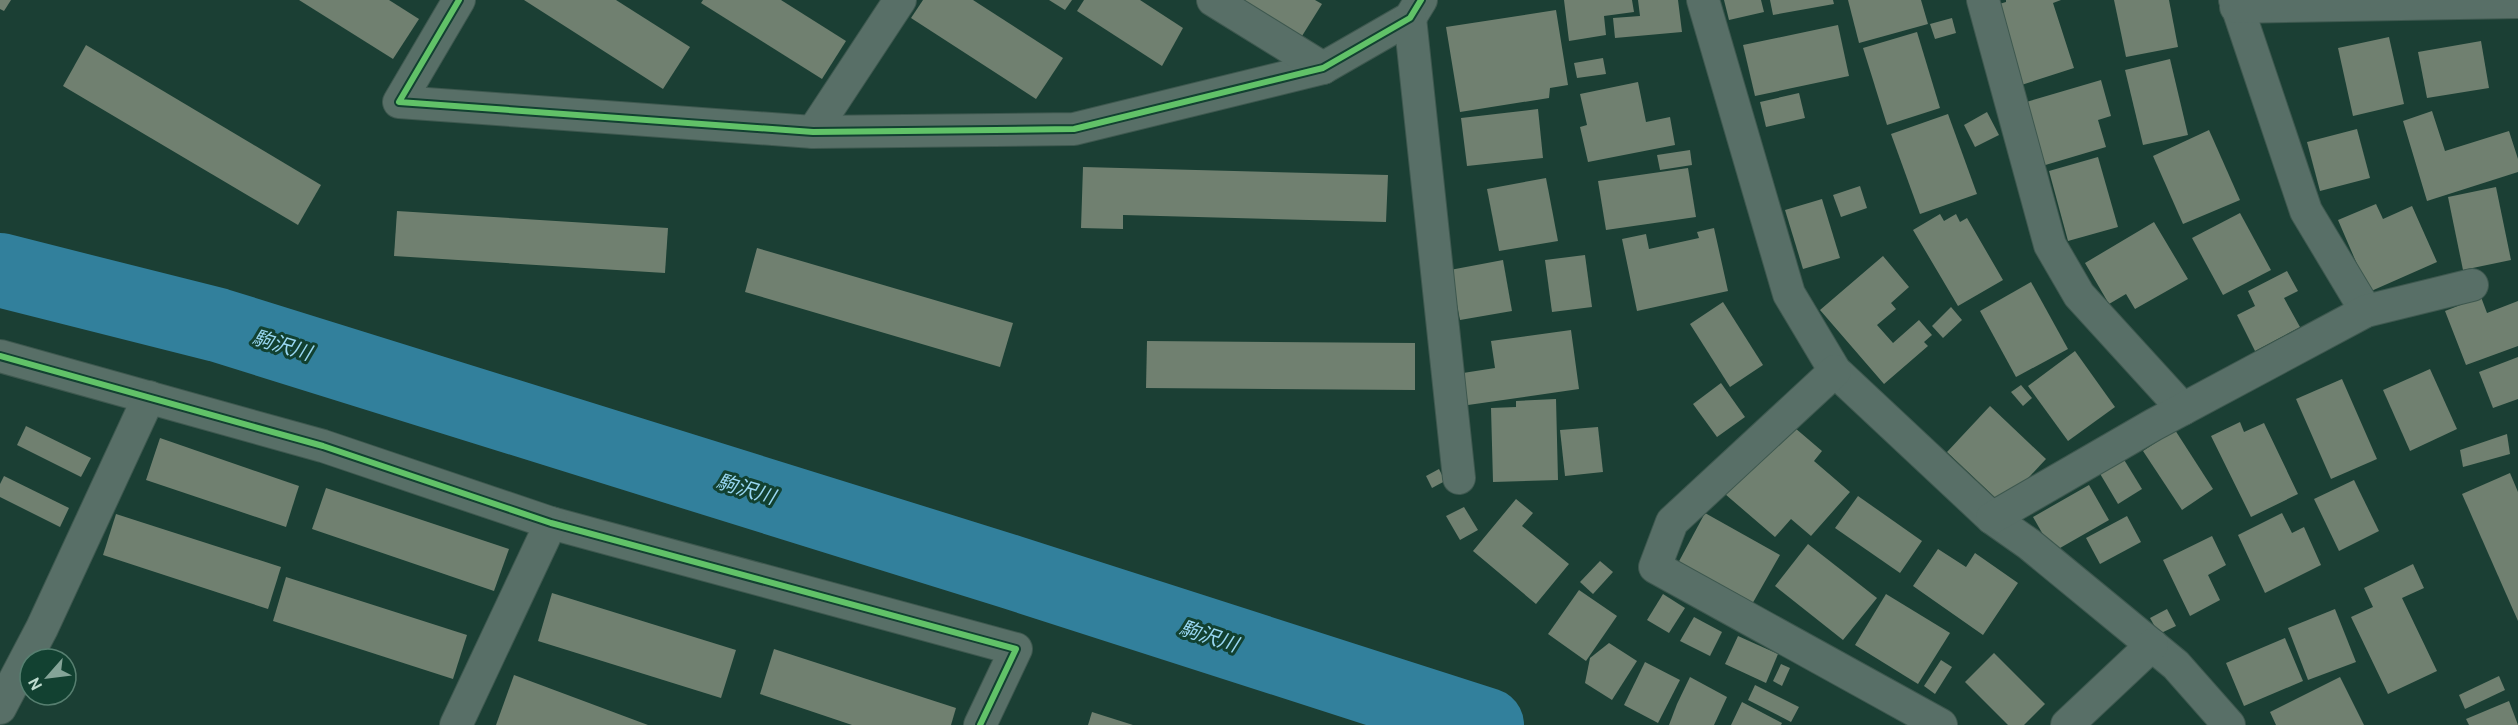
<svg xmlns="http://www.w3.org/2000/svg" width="2518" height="725" font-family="Cabin,'Noto Sans JP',sans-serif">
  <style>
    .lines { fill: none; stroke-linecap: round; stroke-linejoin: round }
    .river { stroke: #32809c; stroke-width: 74 }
    .building { fill: #708070 }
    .minor-casing { stroke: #3e584f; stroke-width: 34 }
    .minor { stroke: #586f67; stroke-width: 32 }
    .cycleway-casing { stroke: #124131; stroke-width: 10 }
    .cycleway { stroke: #61c268; stroke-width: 6 }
    .labels { text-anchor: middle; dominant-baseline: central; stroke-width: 6; stroke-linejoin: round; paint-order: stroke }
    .water-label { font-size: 20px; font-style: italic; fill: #99d7f2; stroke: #124131 }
  </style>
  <rect width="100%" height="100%" fill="#1b3f34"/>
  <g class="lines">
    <polyline class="river" points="0,270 218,325 1011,572 1487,725"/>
  </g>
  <g class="building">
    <polygon points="0,0 11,0 4,11 0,9"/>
    <polygon points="299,0 389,0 419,19 393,59"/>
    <polygon points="524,0 616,0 690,47 663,89"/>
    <polygon points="703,0 781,0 846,41 822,79 701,3"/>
    <polygon points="923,0 973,0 1063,58 1036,99 911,18"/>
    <polygon points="1049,0 1072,0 1065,10"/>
    <polygon points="1084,0 1140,0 1183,28 1162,66 1077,11"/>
    <polygon points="1242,0 1315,0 1322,4 1302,36"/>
    <polygon points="1564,0 1632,0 1634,12 1604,16 1606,35 1569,41"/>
    <polygon points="1638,0 1678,0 1682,32 1615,38 1613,18 1640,16"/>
    <polygon points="1724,0 1761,0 1764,12 1729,20"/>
    <polygon points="1770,0 1833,0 1834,4 1773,15"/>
    <polygon points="1848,0 1921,0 1928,24 1859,43"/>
    <polygon points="2006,0 2061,0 2053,3 2074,68 2015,87 1989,7 2006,2"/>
    <polygon points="2114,0 2169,0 2178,47 2126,57"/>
    <polygon points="1556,10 1568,85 1550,88 1549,98 1460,112 1446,27"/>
    <polygon points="1952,18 1956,33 1935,39 1930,24"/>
    <polygon points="1838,25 1849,76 1755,96 1743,45"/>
    <polygon points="1917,32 1940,108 1887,125 1863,48"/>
    <polygon points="2389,37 2404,104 2353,116 2338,48"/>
    <polygon points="2481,41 2489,88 2427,98 2418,52"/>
    <polygon points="86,45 321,185 298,225 63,86"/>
    <polygon points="1603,58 1606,74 1577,78 1574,63"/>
    <polygon points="2170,59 2188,135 2143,145 2125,70"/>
    <polygon points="2101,80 2111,116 2098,120 2106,147 2042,166 2023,103"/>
    <polygon points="1638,82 1646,122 1670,117 1675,145 1588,162 1580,127 1587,125 1580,94"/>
    <polygon points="1799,93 1805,118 1766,127 1760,102"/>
    <polygon points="1538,109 1543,158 1467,166 1461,118"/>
    <polygon points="2432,111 2445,151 2509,131 2518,159 2518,172 2427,201 2403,121"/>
    <polygon points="1987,112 1999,135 1975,147 1964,125"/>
    <polygon points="1948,114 1977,194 1920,214 1891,134"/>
    <polygon points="2357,129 2370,178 2320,191 2307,142"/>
    <polygon points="2209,130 2240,200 2183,224 2153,156"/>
    <polygon points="1690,150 1692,165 1660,170 1657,155"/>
    <polygon points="2098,157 2118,227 2068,241 2049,171"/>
    <polygon points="1083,167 1388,175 1386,222 1123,215 1123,229 1081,228"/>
    <polygon points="1688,168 1696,217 1606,230 1598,181"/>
    <polygon points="1546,178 1558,241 1499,251 1487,189"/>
    <polygon points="1860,186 1867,208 1841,217 1833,195"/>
    <polygon points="2496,187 2511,260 2463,270 2448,197"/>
    <polygon points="1822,199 1840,258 1803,269 1785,210"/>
    <polygon points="2376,204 2383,219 2412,206 2437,262 2369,292 2338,220"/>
    <polygon points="397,211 668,228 665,273 394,256"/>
    <polygon points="2240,213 2271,270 2223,295 2192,238"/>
    <polygon points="1940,214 1944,221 1956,214 1960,222 1967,218 2003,280 1958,306 1913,230"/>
    <polygon points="2154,222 2188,279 2135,309 2126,294 2109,304 2085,263"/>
    <polygon points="1714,228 1728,291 1637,311 1622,239 1646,234 1649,249 1699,238 1697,232"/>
    <polygon points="757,248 1013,323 1000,367 745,292"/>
    <polygon points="1585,255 1592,307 1552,312 1545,260"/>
    <polygon points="1883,256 1909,287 1891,303 1896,309 1877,325 1893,343 1919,320 1932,335 1924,342 1928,346 1884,384 1820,310"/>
    <polygon points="1503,260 1512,311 1460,320 1450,270"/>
    <polygon points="2287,271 2298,291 2284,298 2300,327 2255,351 2237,315 2255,306 2248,291"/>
    <polygon points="2031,282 2068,349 2016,377 1980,311"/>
    <polygon points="2481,297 2487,313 2518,301 2518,346 2466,365 2445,311"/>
    <polygon points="1723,302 1763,365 1730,387 1690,324"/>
    <polygon points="1951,307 1962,320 1943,338 1932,326"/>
    <polygon points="1571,330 1579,389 1468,405 1463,373 1495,368 1491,341"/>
    <polygon points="1147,341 1415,343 1415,390 1146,388"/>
    <polygon points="2075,351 2115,407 2068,441 2028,386"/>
    <polygon points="2518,357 2518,399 2493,408 2479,372"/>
    <polygon points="2430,369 2457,429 2410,451 2383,390"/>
    <polygon points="2342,379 2377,459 2331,479 2296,399"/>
    <polygon points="1721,383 1745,417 1717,437 1693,404"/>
    <polygon points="2021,385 2032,398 2023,406 2011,392"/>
    <polygon points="1556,399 1558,480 1493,482 1491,408 1516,407 1516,401"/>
    <polygon points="1990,406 2046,459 2003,505 1947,452"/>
    <polygon points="1788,422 1822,451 1814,461 1850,492 1811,536 1791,519 1775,537 1725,494"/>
    <polygon points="2240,422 2244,432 2264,423 2298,494 2251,517 2211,436"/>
    <polygon points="26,426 91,458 81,477 17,445"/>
    <polygon points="1598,427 1603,472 1565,476 1560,430"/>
    <polygon points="2175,430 2213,489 2182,510 2143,451"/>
    <polygon points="2507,434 2510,454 2463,467 2460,450"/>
    <polygon points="160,438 299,486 286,527 146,480"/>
    <polygon points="2123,458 2142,489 2118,504 2099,472"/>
    <polygon points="1439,469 1445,481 1432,488 1426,476"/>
    <polygon points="2510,473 2518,492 2518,621 2462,494"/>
    <polygon points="4,476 69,508 60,527 0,497 0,484"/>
    <polygon points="2354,480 2379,531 2339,551 2314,499"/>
    <polygon points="2089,485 2109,520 2053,552 2033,517"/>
    <polygon points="326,488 509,549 494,591 312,529"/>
    <polygon points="1858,496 1922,541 1900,573 1835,528"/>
    <polygon points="1516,499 1533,513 1522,526 1569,564 1536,604 1473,551"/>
    <polygon points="1464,507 1478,530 1460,540 1446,516"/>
    <polygon points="1705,513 1780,555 1751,606 1677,565"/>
    <polygon points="2282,513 2292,533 2304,527 2321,565 2265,593 2238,535"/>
    <polygon points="116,514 281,567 268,609 103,555"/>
    <polygon points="2127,516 2141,542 2100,564 2086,538"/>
    <polygon points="2212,536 2226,565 2208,575 2220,600 2190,616 2163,560"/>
    <polygon points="1808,544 1877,598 1843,640 1775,586"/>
    <polygon points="1938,549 1966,567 1975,553 2018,583 1983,635 1913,586"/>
    <polygon points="1600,561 1613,572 1593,594 1580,582"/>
    <polygon points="2413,564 2424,588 2402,598 2437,671 2388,694 2351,617 2373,607 2364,588"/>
    <polygon points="286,577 467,635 453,679 273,621"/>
    <polygon points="1579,590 1617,616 1586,661 1548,634"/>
    <polygon points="552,593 736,650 721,698 538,641"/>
    <polygon points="1663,594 1685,608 1669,633 1647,620"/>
    <polygon points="1886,594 1950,633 1918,684 1855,645"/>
    <polygon points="2167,609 2176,626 2159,634 2150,618"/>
    <polygon points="2335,609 2356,662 2308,680 2288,628"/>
    <polygon points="1694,617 1722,632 1710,656 1680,641"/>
    <polygon points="1738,636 1778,654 1766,683 1725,664"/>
    <polygon points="2285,638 2303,681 2244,706 2226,663"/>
    <polygon points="1609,643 1637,661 1612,700 1585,683 1590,658"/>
    <polygon points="774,649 956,708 951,725 852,725 760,694"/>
    <polygon points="1994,653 2045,704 2024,725 2008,725 1965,682"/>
    <polygon points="1941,660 1952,667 1935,694 1924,686"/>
    <polygon points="1645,662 1680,680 1658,723 1624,705"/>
    <polygon points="1781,664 1790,668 1782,686 1773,681"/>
    <polygon points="514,675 648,725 496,725"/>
    <polygon points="2499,676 2505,690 2465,709 2459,695"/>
    <polygon points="1690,677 1727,697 1714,725 1669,725 1677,704"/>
    <polygon points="2340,677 2364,725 2276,725 2270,712"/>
    <polygon points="1755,685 1799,707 1791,722 1748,700"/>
    <polygon points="2509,701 2518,725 2469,725 2466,719"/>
    <polygon points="1742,702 1782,723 1781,725 1731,725"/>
    <polygon points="1092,712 1133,725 1088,725"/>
  </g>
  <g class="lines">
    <defs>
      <g id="minor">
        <polyline points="459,0 399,102 813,132 1074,129 1323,68 1410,18 1421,0"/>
        <polyline points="1213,0 1323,68"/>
        <polyline points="1703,0 1789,294 1835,371 1992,518 2029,544 2176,665 2229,725"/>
        <polyline points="1983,0 2050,245 2079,295 2183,409"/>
        <polyline points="2235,0 2306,211 2366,311"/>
        <polyline points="2236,7 2518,2"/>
        <polyline points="1410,18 1459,478"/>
        <polyline points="813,132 900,0"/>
        <polyline points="0,356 323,446 551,523 1016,649 980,725"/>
        <polyline points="1835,371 1672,522 1655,567 1941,725"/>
        <polyline points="1992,518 2153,425 2366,311 2472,285"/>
        <polyline points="0,708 42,628 149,397"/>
        <polyline points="456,725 551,523"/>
        <polyline points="2067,725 2152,645"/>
      </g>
    </defs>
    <use href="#minor" class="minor-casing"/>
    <use href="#minor" class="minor"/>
    <defs>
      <g id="cycleway">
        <polyline points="459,0 399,102 813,132 1074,129 1323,68 1410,18 1421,0"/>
        <polyline points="0,356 323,446 551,523 1016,649 980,725"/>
      </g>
    </defs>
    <use href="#cycleway" class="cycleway-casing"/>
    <use href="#cycleway" class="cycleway"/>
  </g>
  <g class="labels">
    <g class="water-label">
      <text transform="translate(282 345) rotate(17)">駒沢川</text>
      <text transform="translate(746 489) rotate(17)">駒沢川</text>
      <text transform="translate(1209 636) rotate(18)">駒沢川</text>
    </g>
  </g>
  <g transform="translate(48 677) rotate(242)"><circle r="28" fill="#124131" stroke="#577f70" stroke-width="1.5"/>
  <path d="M0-4.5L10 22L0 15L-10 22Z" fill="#85a498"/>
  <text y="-9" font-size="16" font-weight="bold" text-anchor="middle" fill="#bedbce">N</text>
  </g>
</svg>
